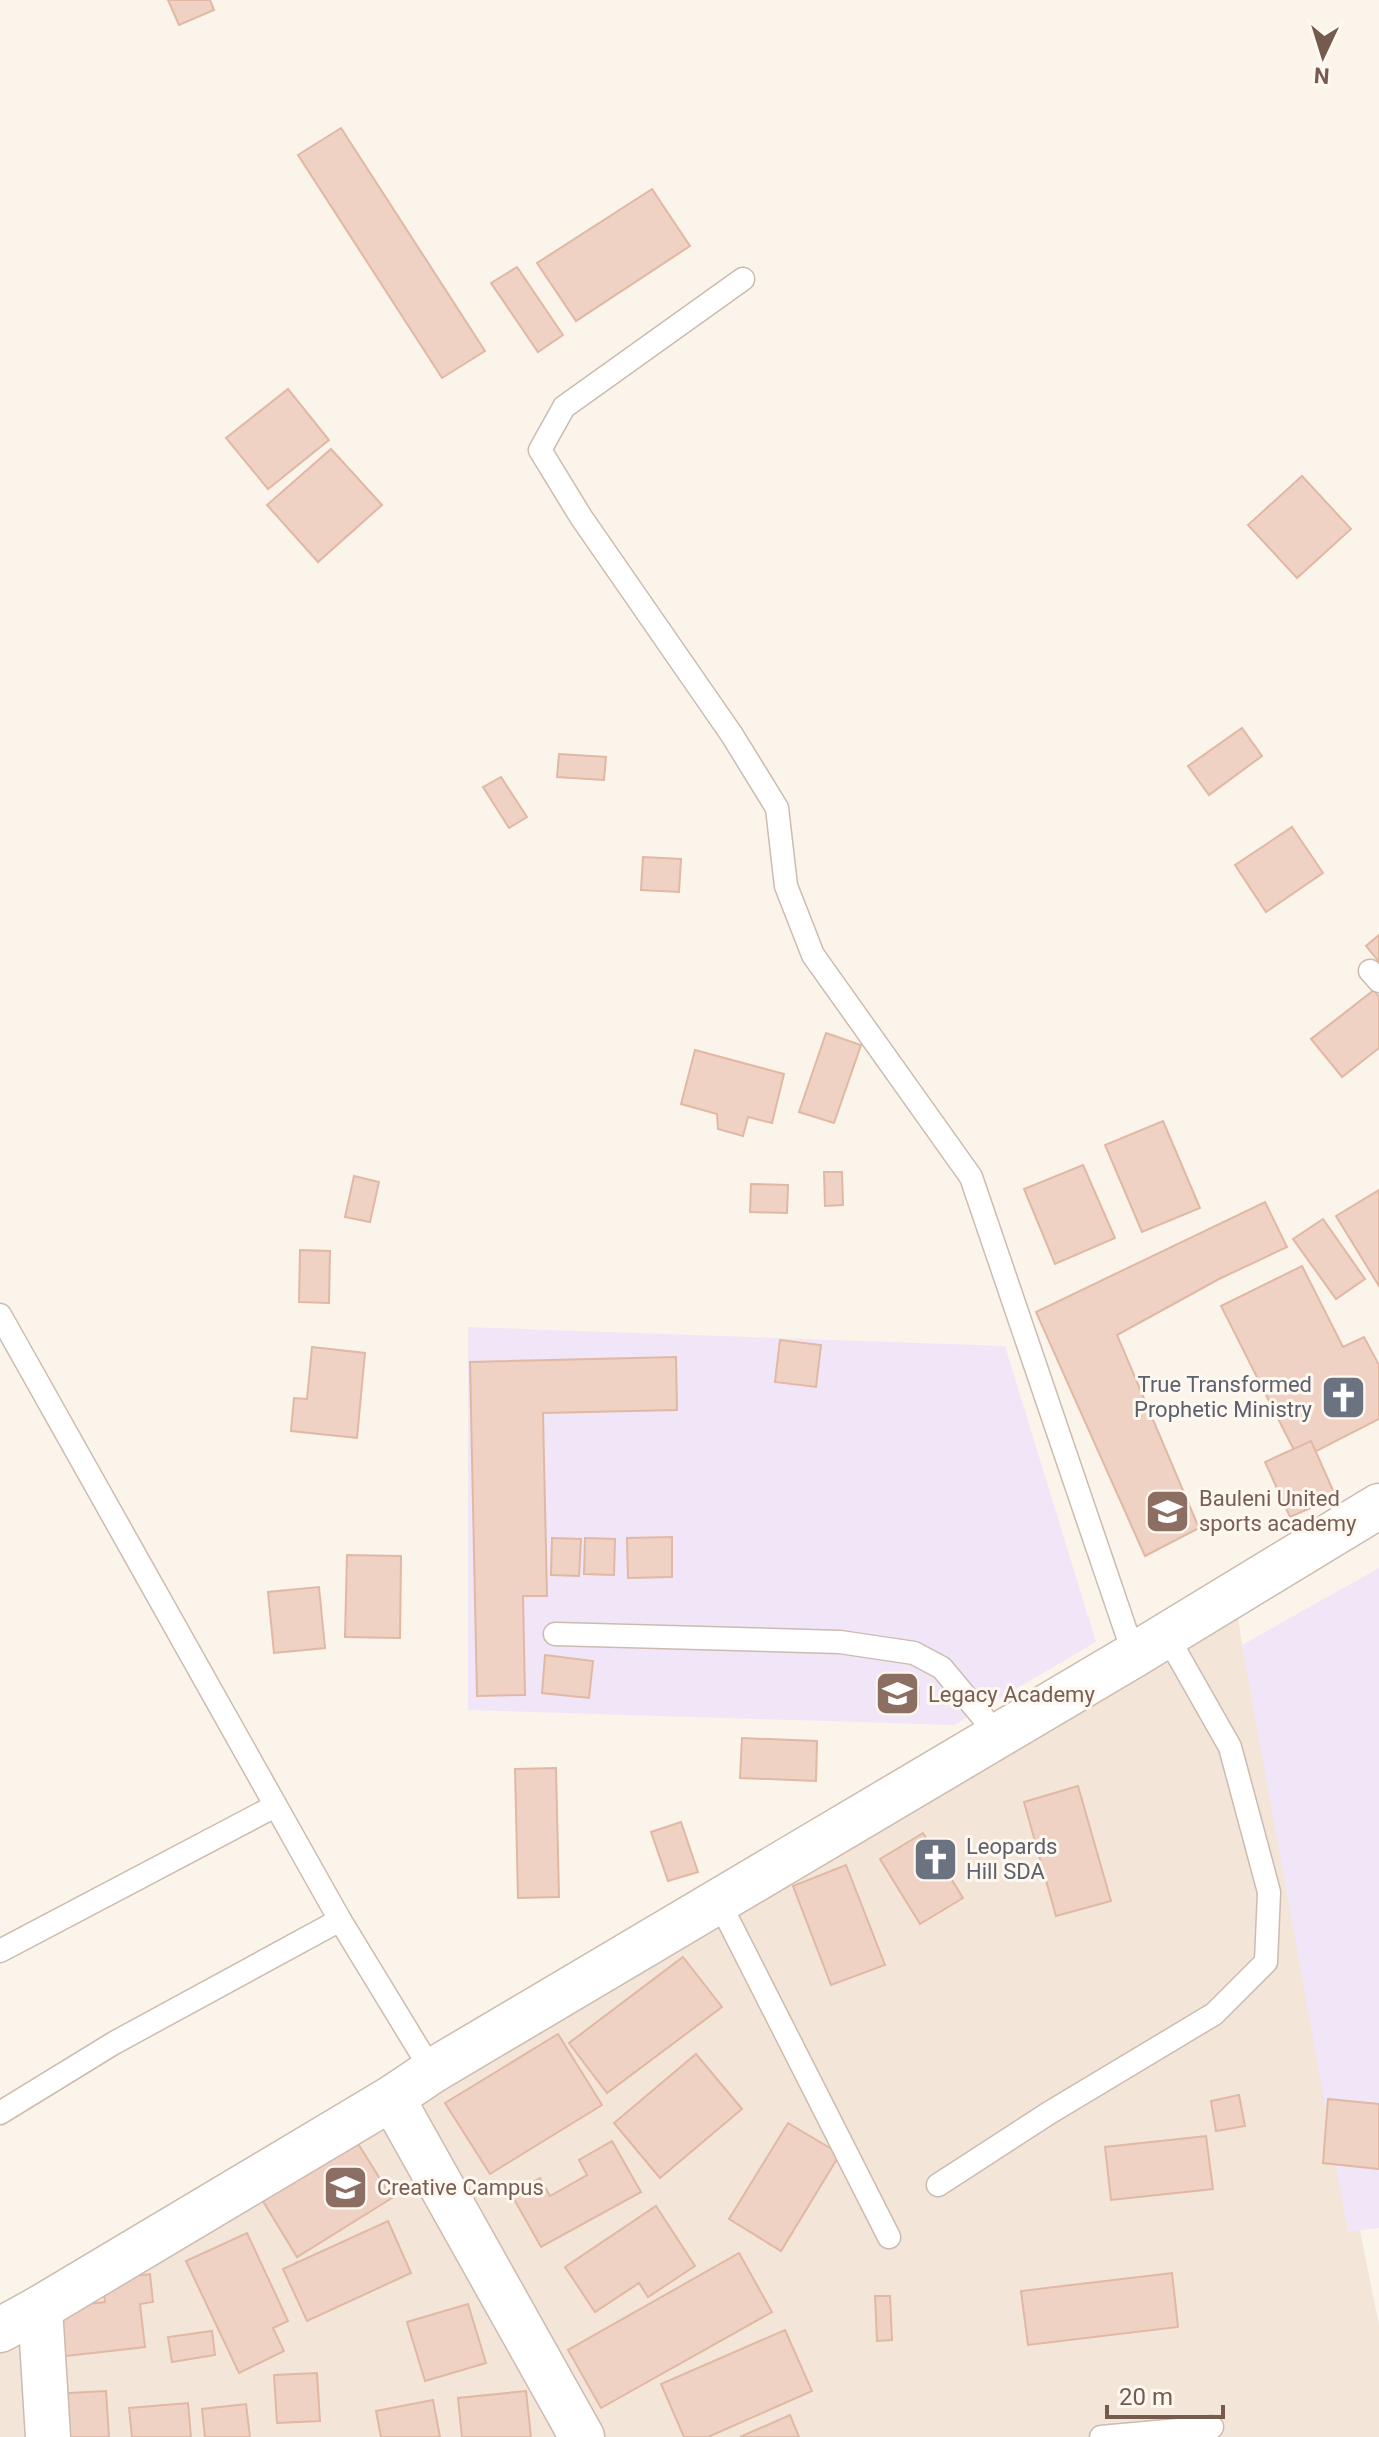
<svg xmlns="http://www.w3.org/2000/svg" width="1379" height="2437" font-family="Roboto,sans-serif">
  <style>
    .residential { fill: #f3e5d8 }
    .education { fill: #f0e6f8 }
    .building { fill: #efd2c3; stroke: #e1b8a4; stroke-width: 2 }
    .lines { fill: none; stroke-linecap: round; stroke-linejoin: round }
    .service-casing { stroke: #cdbbb0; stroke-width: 25 }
    .minor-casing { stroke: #cdbbb0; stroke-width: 47 }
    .service { stroke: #fff; stroke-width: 22 }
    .minor { stroke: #fff; stroke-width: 44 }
    .labels { text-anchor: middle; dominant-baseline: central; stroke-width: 6; stroke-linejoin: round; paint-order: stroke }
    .worship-label { font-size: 22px; fill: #5b616d; stroke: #fef8f0; text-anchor: end }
    .education-label { font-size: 22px; fill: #785e54; stroke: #fef8f0; text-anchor: start }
  </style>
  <rect width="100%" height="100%" fill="#fbf4ea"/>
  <polygon class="residential" points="1233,1582 1242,1645 1379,2325 1379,2437 0,2437 0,2305"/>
  <g class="education">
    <polygon points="468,1327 1005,1346 1096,1642 954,1725 468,1710"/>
    <polygon points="1379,1568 1379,2228 1348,2232 1242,1645"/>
  </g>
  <g class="building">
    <polygon points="168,0 210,0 214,10 179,25"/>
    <polygon points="341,128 485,351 442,378 298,155"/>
    <polygon points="652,189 690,246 576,321 537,263"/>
    <polygon points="517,267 563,335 538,352 491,283"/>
    <polygon points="288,389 329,440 268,489 226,438"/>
    <polygon points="331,449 382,505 318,562 267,505"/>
    <polygon points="1302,476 1351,529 1297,578 1248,525"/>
    <polygon points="1242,728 1262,756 1209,795 1188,766"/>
    <polygon points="559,754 606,757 604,780 557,777"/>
    <polygon points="501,777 527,817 509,828 483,787"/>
    <polygon points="1292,827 1323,873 1266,912 1235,865"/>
    <polygon points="643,857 681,859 679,892 641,890"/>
    <polygon points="1379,935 1379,962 1366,946"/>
    <polygon points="1374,990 1379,997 1379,1048 1342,1077 1311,1039"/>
    <polygon points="826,1033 861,1045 834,1123 799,1112"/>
    <polygon points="695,1050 784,1074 772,1123 748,1117 743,1136 718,1129 717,1114 681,1104"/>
    <polygon points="1163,1121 1200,1208 1142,1232 1105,1145"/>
    <polygon points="1083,1165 1115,1238 1055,1264 1024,1189"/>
    <polygon points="824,1172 842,1172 843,1205 825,1206"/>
    <polygon points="354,1176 379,1182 370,1222 345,1217"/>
    <polygon points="751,1184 788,1185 787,1213 750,1212"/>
    <polygon points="1379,1190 1379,1286 1336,1216"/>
    <polygon points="1265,1202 1287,1247 1219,1279 1117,1335 1199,1528 1145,1556 1036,1312"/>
    <polygon points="1323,1219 1365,1279 1336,1299 1293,1239"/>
    <polygon points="300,1250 330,1251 329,1303 299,1302"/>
    <polygon points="1302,1266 1343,1347 1364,1337 1379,1365 1379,1419 1299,1460 1221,1306"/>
    <polygon points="780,1340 821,1345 816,1387 775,1382"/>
    <polygon points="312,1347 365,1353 357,1438 291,1431 294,1398 307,1399"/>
    <polygon points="676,1357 677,1410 543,1413 547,1596 523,1596 525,1695 477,1696 470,1362"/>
    <polygon points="1311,1441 1336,1497 1290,1517 1265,1462"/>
    <polygon points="672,1537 672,1577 628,1578 627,1538"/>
    <polygon points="552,1538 581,1539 579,1576 551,1575"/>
    <polygon points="585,1538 615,1539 614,1575 584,1574"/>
    <polygon points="347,1555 401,1556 400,1638 345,1637"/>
    <polygon points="319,1587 325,1648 274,1653 268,1592"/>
    <polygon points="545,1655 593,1661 589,1698 542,1693"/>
    <polygon points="919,1687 919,1705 879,1706 879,1688"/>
    <polygon points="742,1738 817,1741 816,1781 740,1778"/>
    <polygon points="556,1768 559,1897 518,1898 515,1769"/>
    <polygon points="1078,1786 1111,1901 1056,1916 1024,1802"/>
    <polygon points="681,1822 698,1872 668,1881 651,1832"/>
    <polygon points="923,1833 963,1898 920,1924 880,1859"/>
    <polygon points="846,1865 885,1965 831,1985 793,1886"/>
    <polygon points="683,1957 722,2007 607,2093 569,2043"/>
    <polygon points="558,2034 602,2105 490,2174 445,2103"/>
    <polygon points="696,2054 742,2109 660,2178 614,2123"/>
    <polygon points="1239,2095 1245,2126 1216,2131 1211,2101"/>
    <polygon points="1328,2099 1379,2104 1379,2169 1323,2163"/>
    <polygon points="788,2123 840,2154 781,2251 729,2219"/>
    <polygon points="352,2134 392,2198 297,2257 258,2193"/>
    <polygon points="1206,2136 1213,2189 1111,2200 1105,2147"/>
    <polygon points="612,2141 641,2192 541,2247 511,2194 540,2178 550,2196 587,2175 579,2160"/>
    <polygon points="656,2206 695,2266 648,2297 639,2283 595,2312 565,2267"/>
    <polygon points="388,2221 411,2273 307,2321 283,2269"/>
    <polygon points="247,2233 288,2321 273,2328 284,2351 239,2373 186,2261"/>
    <polygon points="739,2253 772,2312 601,2408 568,2350"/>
    <polygon points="1172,2273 1178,2327 1028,2345 1021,2291"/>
    <polygon points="150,2274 153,2302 140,2304 145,2347 58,2357 52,2308 105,2302 102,2280"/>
    <polygon points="875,2296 890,2296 892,2340 877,2341"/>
    <polygon points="468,2304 486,2363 425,2381 407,2322"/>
    <polygon points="785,2330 812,2391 708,2437 684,2437 661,2384"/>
    <polygon points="212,2331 215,2355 172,2362 168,2337"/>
    <polygon points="317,2373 320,2421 277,2423 274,2375"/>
    <polygon points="106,2391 109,2437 53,2437 51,2394"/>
    <polygon points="526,2391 531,2437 462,2437 458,2398"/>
    <polygon points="433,2400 440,2437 381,2437 376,2411"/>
    <polygon points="188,2403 191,2437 132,2437 129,2408"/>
    <polygon points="246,2404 250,2437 205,2437 202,2409"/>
    <polygon points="790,2415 799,2437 740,2437"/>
  </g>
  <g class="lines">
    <defs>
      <g id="service">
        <polyline points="743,279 564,407 540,450 581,517 732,735 777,808 786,886 813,955 971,1177 1134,1655"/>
        <polyline points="1370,971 1379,981"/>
        <polyline points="0,1315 340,1920 432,2071"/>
        <polyline points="555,1634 840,1642 914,1653 942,1668 997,1734"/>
        <polyline points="718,1900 889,2237"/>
        <polyline points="0,1951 275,1806"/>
        <polyline points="0,2113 114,2043 340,1920"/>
        <polyline points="938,2185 1049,2113 1214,2014 1266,1962 1269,1892 1230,1747 1167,1636"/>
        <polyline points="1101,2437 1212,2427"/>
      </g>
      <g id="minor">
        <polyline points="392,2098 582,2437"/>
        <polyline points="40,2308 48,2437"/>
        <polyline points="0,2330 40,2308 392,2098 432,2071 1134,1655 1379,1506"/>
      </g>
    </defs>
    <use href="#service" class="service-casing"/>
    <use href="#minor" class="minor-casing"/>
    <use href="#service" class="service"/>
    <use href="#minor" class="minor"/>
  </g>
  <defs>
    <symbol id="church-square" viewBox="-11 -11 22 22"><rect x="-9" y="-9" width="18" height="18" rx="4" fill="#6b7280" stroke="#fef8f0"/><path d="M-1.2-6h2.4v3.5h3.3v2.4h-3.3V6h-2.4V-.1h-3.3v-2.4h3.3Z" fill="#fff"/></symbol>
    <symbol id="school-square" viewBox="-11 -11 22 22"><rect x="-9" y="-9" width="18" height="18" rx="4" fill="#8d6e63" stroke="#fef8f0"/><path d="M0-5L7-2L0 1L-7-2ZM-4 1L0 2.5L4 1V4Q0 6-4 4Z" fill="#fff"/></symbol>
  </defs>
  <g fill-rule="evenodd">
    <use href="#church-square" x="1318" y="1372" width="51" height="51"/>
    <use href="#school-square" x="1142" y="1486" width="51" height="51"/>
    <use href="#school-square" x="872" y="1668" width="51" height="51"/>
    <use href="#church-square" x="910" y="1834" width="51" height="51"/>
    <use href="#school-square" x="320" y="2162" width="51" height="51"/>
  </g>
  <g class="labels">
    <g class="worship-label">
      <text x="1312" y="1384">True Transformed<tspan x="1312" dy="25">Prophetic Ministry</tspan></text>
      <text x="966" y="1846" text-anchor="start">Leopards<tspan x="966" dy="25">Hill SDA</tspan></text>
    </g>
    <g class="education-label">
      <text x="1199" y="1498">Bauleni United<tspan x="1199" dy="25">sports academy</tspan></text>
      <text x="928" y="1694">Legacy Academy</text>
      <text x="377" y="2187">Creative Campus</text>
    </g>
  </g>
  <g transform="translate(1323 56) rotate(184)" stroke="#fef8f0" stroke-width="6" paint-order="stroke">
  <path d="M0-6L14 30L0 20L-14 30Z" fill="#755a4e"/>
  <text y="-12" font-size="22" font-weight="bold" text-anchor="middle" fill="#755a4e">N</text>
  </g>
  <path d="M1107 2405v12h116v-12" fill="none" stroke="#755a4e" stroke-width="4"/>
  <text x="1119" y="2405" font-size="24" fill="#755a4e" stroke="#fef8f0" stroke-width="6" paint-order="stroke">20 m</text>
</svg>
